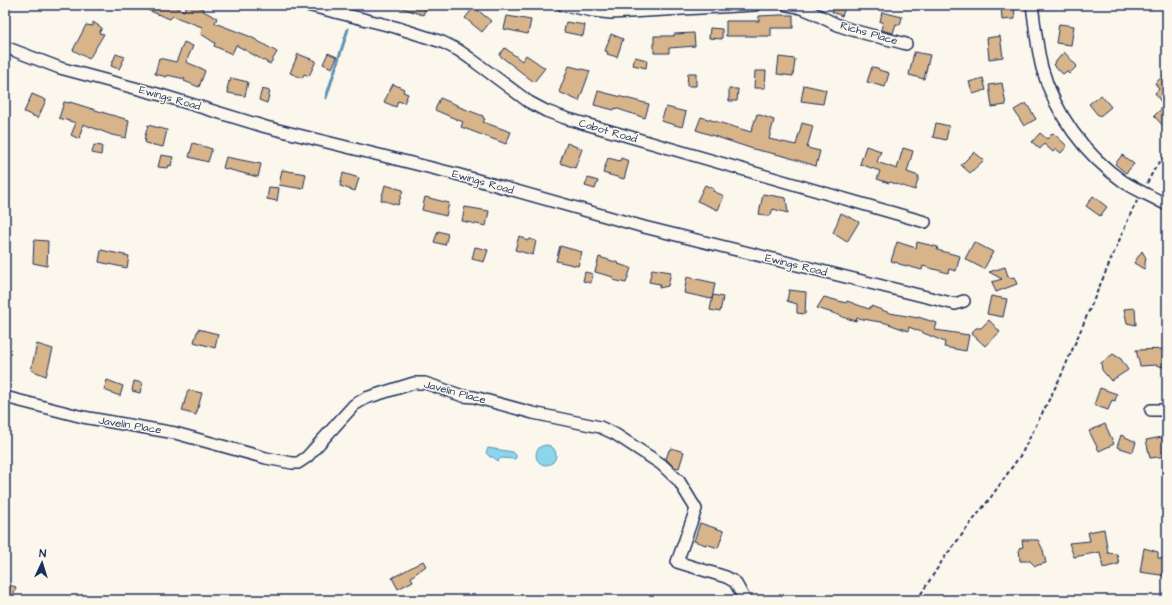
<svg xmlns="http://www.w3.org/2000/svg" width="1172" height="605" font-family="'Architects Daughter',sans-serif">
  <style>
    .water { fill: #8bd6ec; stroke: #5e93b3 }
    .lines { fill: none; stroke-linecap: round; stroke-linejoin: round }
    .stream { stroke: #5e93b3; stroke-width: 3 }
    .building { fill: #d8b48a; stroke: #1b2f5e }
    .minor-casing { stroke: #1b2f5e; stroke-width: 14 }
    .path { stroke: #1b2f5e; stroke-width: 2; stroke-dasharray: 4 3; stroke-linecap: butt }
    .minor { stroke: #fbf7ec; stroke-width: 11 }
    .labels { text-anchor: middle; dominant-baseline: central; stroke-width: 3; stroke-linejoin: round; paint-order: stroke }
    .street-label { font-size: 11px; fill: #1b2f5e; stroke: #fbf7ec }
  </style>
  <rect width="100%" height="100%" fill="#fbf7ec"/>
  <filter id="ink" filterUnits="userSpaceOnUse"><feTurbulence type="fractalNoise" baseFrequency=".025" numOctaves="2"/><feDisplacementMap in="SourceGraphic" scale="8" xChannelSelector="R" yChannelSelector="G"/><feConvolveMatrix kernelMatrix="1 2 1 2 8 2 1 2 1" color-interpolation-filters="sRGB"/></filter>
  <g filter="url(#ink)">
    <g class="water">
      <circle cx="546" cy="455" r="10"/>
      <polygon points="488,448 513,452 516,455 516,458 514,459 501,458 498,461 493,457 490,457 486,453"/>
    </g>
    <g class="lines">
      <g class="stream">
        <polyline points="355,7 355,5"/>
        <polyline points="326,98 348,29"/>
      </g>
    </g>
    <g class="building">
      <polygon points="135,5 170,5 184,11 187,5 194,5 204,9 203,11 217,18 215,23 251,37 277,52 270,64 236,45 232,54 214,46 215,43 201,34 202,27 173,16 170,19"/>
      <polygon points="399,5 427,5 423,15 399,7"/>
      <polygon points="835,5 846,5 842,16 832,12"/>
      <polygon points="1001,5 1014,5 1015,19 1002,20"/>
      <polygon points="474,7 491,21 482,32 465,18"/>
      <polygon points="882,12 902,17 900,25 896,24 893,33 881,30 883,22 880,22"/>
      <polygon points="780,15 793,15 793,28 771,28 771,36 726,36 726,21 759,21 759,16"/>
      <polygon points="507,16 531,20 528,34 504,29"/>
      <polygon points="93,22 102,28 99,33 104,34 89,59 73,50 86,25 93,26"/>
      <polygon points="566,22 585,25 583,36 564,32"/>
      <polygon points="1059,24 1074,26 1071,45 1056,43"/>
      <polygon points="710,28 722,29 722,39 709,38"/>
      <polygon points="694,33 695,46 669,48 669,53 654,53 654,36 674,36 674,34"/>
      <polygon points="611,34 623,39 617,57 607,54 608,52 605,51"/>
      <polygon points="1000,36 1003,57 989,59 987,38"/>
      <polygon points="184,42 193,46 186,62 203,69 203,70 205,71 199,87 184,81 185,79 167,75 167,77 155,74 159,58 176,62"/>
      <polygon points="505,48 522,61 526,55 545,68 534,82 499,55"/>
      <polygon points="914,52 930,55 924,79 909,75"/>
      <polygon points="1064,52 1077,66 1069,74 1067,71 1063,74 1053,65"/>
      <polygon points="328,53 337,57 332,68 323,64"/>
      <polygon points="116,54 125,57 119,69 111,66"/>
      <polygon points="298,54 316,61 309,76 304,74 302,78 290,73"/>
      <polygon points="635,57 647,60 646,68 633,65"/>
      <polygon points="779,57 795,59 793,76 777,74"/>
      <polygon points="569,66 590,71 579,101 559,92"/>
      <polygon points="872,67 878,68 879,70 889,73 885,87 867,82"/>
      <polygon points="755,71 766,71 765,88 754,88"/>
      <polygon points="688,73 696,73 696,86 687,86"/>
      <polygon points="1167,73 1167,99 1166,98 1161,102 1155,93 1159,89 1155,83"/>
      <polygon points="231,78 248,82 245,96 228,93 228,90 227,90 229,81 230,82"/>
      <polygon points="983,78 986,90 973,94 969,82"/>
      <polygon points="1002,83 1006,105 992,107 989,85"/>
      <polygon points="393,84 404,89 403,92 408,94 404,103 398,101 396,107 384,102"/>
      <polygon points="804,85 826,90 823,104 801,101"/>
      <polygon points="262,89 270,91 267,103 259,100"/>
      <polygon points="729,89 738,89 737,101 729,101"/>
      <polygon points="598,91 649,104 645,118 615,108 614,110 594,105"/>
      <polygon points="32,94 46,100 38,118 24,112"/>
      <polygon points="1101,95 1111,107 1100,116 1097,114 1089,104"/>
      <polygon points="440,98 457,105 457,106 483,116 483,118 485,119 483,122 511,132 506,144 461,127 463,122 435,110"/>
      <polygon points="64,102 70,103 70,102 108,114 129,120 126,138 112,135 83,124 79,139 71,135 76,123 59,118"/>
      <polygon points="1026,103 1036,119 1024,126 1014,110"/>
      <polygon points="666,107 686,112 682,127 661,121"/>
      <polygon points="1163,107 1167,112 1167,130 1154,116"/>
      <polygon points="757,114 774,120 769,139 796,145 802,123 813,126 807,148 820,151 816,166 784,156 753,149 696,130 701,117 751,132"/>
      <polygon points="936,123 949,126 946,140 933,137"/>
      <polygon points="148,125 167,130 163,147 145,143 146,140 144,140"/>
      <polygon points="1040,133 1047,139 1053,133 1067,146 1061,153 1056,149 1053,152 1044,144 1040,149 1032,142"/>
      <polygon points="193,143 212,149 208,162 189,157"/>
      <polygon points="567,143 582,149 575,168 560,163"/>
      <polygon points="94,145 102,146 101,155 92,153"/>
      <polygon points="866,146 881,151 877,162 897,169 903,148 913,151 907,172 919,176 915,190 890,182 889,183 877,179 880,171 860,164"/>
      <polygon points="974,152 984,160 970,173 961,165"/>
      <polygon points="161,155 173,157 171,166 169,165 168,168 158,167"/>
      <polygon points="1122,155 1134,164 1126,173 1115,164"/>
      <polygon points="226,157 261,164 258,177 223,168"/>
      <polygon points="608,158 620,161 621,158 629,161 624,179 603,173"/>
      <polygon points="282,170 306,174 303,189 279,185"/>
      <polygon points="343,173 359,178 355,191 340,186"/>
      <polygon points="588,178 598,181 595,189 585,186"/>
      <polygon points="385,185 403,190 398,205 381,200"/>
      <polygon points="705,185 714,189 713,191 724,196 718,210 697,201"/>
      <polygon points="269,187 279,188 277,201 267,199"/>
      <polygon points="763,194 786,198 788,213 773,209 770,216 759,214"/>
      <polygon points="1093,196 1107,207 1100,216 1086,206"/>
      <polygon points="425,197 449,203 446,216 422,210"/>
      <polygon points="465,207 489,211 486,226 462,221"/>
      <polygon points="841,213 859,222 847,242 833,233"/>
      <polygon points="438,231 448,234 445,245 434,242"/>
      <polygon points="519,236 524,238 526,241 530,239 536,241 533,255 515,250"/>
      <polygon points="34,240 48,241 47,266 33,263"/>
      <polygon points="897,242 916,248 917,242 938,247 937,250 960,256 956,271 949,269 948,273 923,266 922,270 899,264 898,263 891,261"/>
      <polygon points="974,242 993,252 984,269 965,259"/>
      <polygon points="560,246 582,252 578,266 556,261"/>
      <polygon points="475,247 488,250 484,262 472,259"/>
      <polygon points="101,250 129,256 127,268 99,262"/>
      <polygon points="1142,251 1146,258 1144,269 1134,263"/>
      <polygon points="599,257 619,263 618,264 631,268 626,283 613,280 613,277 595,272"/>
      <polygon points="1005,267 1008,276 1009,276 1010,278 1014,277 1017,284 996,292 992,282 1002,279 989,272"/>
      <polygon points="652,269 671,272 668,286 659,288 660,284 649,282"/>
      <polygon points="585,272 593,274 591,283 583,281"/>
      <polygon points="687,277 715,283 712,299 684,293"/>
      <polygon points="789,290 806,292 805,314 797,313 797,304 787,301"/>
      <polygon points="713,295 723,297 720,312 710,310"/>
      <polygon points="991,296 1007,299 1003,317 987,314"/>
      <polygon points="824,297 846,303 847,301 869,309 871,306 890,313 918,318 918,317 937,323 935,330 969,335 966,351 944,347 945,342 909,327 908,331 886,323 857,318 856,321 842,317 842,316 817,308"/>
      <polygon points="1135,308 1136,325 1127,323 1124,309"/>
      <polygon points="989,320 1000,332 985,346 971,333 976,328 981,328"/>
      <polygon points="198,329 218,334 215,348 194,342"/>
      <polygon points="37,344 53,349 46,376 31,370"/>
      <polygon points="1167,349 1167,368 1156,365 1140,366 1136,350"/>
      <polygon points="1113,354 1121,359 1128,370 1111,381 1102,370 1101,363"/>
      <polygon points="107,380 123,386 120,396 104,390"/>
      <polygon points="134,381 142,383 140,393 132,391"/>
      <polygon points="1100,388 1117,394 1115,401 1112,400 1108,410 1094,405"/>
      <polygon points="188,390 202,393 196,415 182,411"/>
      <polygon points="1105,424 1114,444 1099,451 1089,431"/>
      <polygon points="1121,435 1136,442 1133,452 1117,447"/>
      <polygon points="1162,437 1167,449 1167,456 1150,458 1146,440"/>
      <polygon points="671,448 684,452 679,468 674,467 666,459 669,450 670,450"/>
      <polygon points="700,523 724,531 718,548 706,544 706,545 694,541"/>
      <polygon points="1104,529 1108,553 1117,554 1119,564 1103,568 1100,552 1074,557 1069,543 1090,541 1088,532"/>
      <polygon points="1022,540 1038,540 1043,550 1046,563 1035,566 1030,561 1020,561 1019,548 1023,547"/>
      <polygon points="1144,548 1158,552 1158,558 1167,558 1167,576 1140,572"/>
      <polygon points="423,561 426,566 411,577 413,581 398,589 392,578"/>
      <polygon points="5,584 16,587 12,600 5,599"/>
    </g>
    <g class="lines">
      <defs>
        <g id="minor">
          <polyline points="307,5 395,27 442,42 458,50 471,59 529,102 546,111 565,118 925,222"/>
          <polyline points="563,5 593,11 611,13 755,5"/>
          <path d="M787,5C808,7 824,20 843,27C863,34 885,38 906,44"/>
          <path d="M1032,5C1035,26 1037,48 1042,68C1055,114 1085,155 1124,182C1138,191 1153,197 1167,205"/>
          <polyline points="5,47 60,68 161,95 266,127 456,174 644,227 955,304 964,301"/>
          <polyline points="5,397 83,417 175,433 266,458 292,463 298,463 307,457 354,405 366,398 414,383 425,383 463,396 474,397 533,413 600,427 615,434 661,464 679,481 696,509 677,562 726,577 735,582 745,600"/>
          <polyline points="1151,410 1167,410"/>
        </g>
      </defs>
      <use href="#minor" class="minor-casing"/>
      <g class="path">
        <polyline points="1147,183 1154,170 1167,152"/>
        <polyline points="917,600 944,558 991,497 1022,453 1061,376 1131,213 1137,201"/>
      </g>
      <use href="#minor" class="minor"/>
    </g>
  </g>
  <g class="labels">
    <g class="street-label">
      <text transform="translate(869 33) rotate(16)">Richs Place</text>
      <text transform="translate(170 98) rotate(16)">Ewings Road</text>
      <text transform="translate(608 131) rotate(16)">Cabot Road</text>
      <text transform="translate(483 182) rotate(16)">Ewings Road</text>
      <text transform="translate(796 265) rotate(14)">Ewings Road</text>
      <text transform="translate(455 392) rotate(15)">Javelin Place</text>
      <text transform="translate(130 425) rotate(9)">Javelin Place</text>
    </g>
  </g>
  <rect width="1172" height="605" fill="none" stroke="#fbf7ec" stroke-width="20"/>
  <rect x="10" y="10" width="1152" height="585" fill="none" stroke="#1b2f5e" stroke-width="1.5" filter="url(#ink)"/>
  <g transform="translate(42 563) rotate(4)" stroke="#fbf7ec" stroke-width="3" paint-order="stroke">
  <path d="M0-3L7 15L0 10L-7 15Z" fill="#1b2f5e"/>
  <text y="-6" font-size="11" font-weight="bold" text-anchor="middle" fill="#1b2f5e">N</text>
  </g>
</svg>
